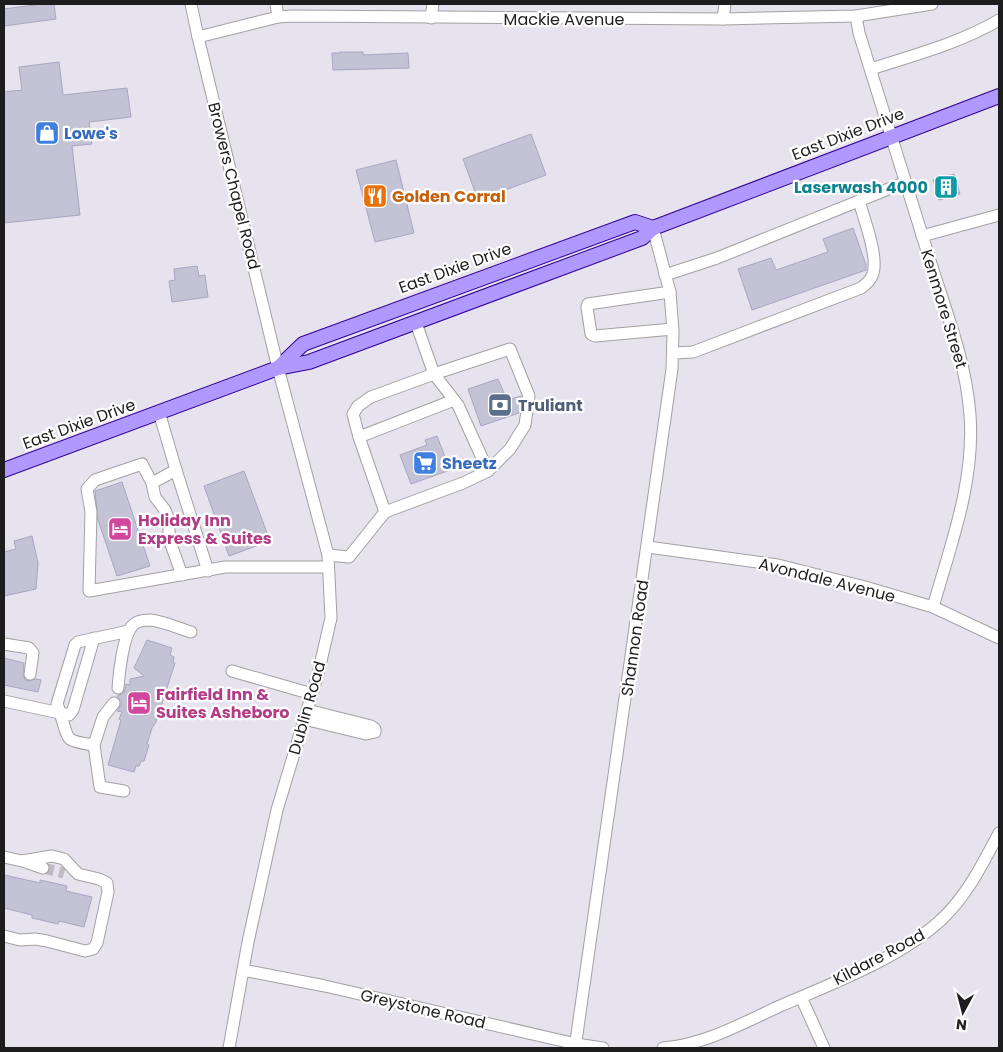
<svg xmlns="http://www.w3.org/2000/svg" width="1003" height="1052" font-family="Poppins,sans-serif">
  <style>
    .building { fill: #c4c3d5; stroke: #a7a5c1 }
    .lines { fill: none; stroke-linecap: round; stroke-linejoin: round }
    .minor-tunnel { stroke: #bebbc5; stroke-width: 11; stroke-dasharray: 11 5.5; stroke-linecap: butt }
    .minor-casing { stroke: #a1a1a1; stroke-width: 13 }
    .major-casing { stroke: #310096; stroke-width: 16 }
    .minor { stroke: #fff; stroke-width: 11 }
    .major { stroke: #af98fe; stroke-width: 14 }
    .labels { text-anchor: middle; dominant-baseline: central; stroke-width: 4.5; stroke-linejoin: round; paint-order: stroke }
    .street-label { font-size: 16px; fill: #1d1d1d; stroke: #fff }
    .shop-label { font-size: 16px; font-weight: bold; fill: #366cbe; stroke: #fff; text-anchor: start }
    .culture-label { font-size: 16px; font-weight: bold; fill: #0d838f; stroke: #fff; text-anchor: end }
    .food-label { font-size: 16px; font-weight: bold; fill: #c56008; stroke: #fff; text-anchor: start }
    .service-label { font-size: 16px; font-weight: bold; fill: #4e5e75; stroke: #fff; text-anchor: start }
    .hotel-label { font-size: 16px; font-weight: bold; fill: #b23c85; stroke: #fff; text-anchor: start }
  </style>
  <rect width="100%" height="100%" fill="#e6e3ef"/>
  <g class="building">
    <polygon points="42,4 54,4 56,19 4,26 4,9"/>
    <polygon points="340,52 363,52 363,55 408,53 409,68 333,70 332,53 340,53"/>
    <polygon points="59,62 63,95 127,88 131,117 89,122 92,144 72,146 80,215 4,223 4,92 22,90 19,67"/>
    <polygon points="531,134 546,175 478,200 463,159"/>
    <polygon points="396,160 414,233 375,242 356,170"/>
    <polygon points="954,174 960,194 939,200 933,180"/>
    <polygon points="853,228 866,265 866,270 752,310 738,269 771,258 776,270 828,252 823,239"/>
    <polygon points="197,266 199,276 205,275 208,297 172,302 169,281 175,280 174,269"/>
    <polygon points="498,379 507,400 521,396 519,413 481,426 468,389"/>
    <polygon points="437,436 450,470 411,484 400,455 427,445 425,440"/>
    <polygon points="244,471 270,541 229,556 204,486"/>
    <polygon points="122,482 150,566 117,576 98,520 95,491"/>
    <polygon points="32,536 38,563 36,589 4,596 4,552 16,549 14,541"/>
    <polygon points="147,640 172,648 170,655 174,657 173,662 175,663 156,722 152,728 147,744 149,745 144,761 141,761 139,766 136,766 134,772 108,765 121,720 119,719 122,712 117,711 121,705 121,701 117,696 124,693 126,684 130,685 130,679 144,676 134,668"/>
    <polygon points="4,658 24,663 23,673 25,680 29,681 36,679 41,680 38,692 4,685"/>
    <polygon points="4,875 40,883 40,880 67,886 66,891 92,897 84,927 59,921 58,924 32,918 32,915 4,908"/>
  </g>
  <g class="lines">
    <polyline class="minor-tunnel" points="43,868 64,873"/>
    <defs>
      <g id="minor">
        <polyline points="191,4 198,37 278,368 328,555 331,618 318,674 277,810 248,942 229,1048"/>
        <polyline points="276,4 278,17"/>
        <path d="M856,16L859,33C882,107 905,181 928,254C944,307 966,359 970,415C975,481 951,544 933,607"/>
        <polyline points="431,18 433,4"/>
        <polyline points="723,19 725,4"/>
        <polyline points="198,37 278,17 292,16 723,19 856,16 932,4"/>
        <path d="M871,69C914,55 960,43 999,20"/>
        <polyline points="922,236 999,215"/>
        <polyline points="665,275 717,258 906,182"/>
        <polyline points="670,292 588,304 587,307 591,334 595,336 673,329"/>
        <polyline points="416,323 434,374 458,405 488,471"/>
        <polygon points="510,349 529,396 525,425 510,449 488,471 463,483 385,512 359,437 353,414 358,406 371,397 434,374"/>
        <path d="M673,353L693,352L861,288C865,285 870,281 872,276C880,260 864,219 859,201"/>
        <polyline points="159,412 176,470 152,483 142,464 95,480 87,489 91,512 89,591 225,567 328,567"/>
        <polyline points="359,437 454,400"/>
        <polyline points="176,470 208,571"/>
        <polyline points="152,483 155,497 165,510 169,520 169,539 182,575"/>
        <polyline points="648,547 778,565 865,587 933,607 999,638"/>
        <polyline points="328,555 349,557 385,512"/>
        <polyline points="4,644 29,648 33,653 30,674"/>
        <polyline points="232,671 312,694"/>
        <path d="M118,688C119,673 123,637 132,626C136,621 143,620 150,620C163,621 178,628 191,632"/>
        <polyline points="4,701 69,715 73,710 94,638"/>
        <polyline points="114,703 103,717 94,745 100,787 124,791"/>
        <polyline points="304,719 366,734 375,732 375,729 371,726 307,710"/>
        <path d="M94,745C88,744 76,743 70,739C65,735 61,712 57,704L75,645L78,642L129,631"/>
        <polyline points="4,857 22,861 52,856 64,859 78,874 99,879 107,883 108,892 97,943 93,949 85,951 47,941 35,939 20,940 4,936"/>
        <polyline points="23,861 43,868"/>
        <polyline points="243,970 325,986 576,1044 603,1048"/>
        <polyline points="801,997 824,1048"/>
        <polyline points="575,1048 672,369 673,332 670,292 653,228"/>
        <path d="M663,1048C704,1045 743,1023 780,1006C831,984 903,957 943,918C968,894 983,863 999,833"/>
      </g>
      <g id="major">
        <polyline points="278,368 303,344 635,222 653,228"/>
        <polyline points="4,470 278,368 309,362 642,238 653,228 999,96"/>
      </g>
    </defs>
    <use href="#minor" class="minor-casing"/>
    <use href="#major" class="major-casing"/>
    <use href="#minor" class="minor"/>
    <use href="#major" class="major"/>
  </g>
  <defs>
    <symbol id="shop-square" viewBox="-11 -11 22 22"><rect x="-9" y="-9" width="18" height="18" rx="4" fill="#3f7fe0" stroke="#fff"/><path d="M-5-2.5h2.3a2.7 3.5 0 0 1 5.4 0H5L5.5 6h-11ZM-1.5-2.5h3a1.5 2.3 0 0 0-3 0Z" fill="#fff"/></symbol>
    <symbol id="building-square" viewBox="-11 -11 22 22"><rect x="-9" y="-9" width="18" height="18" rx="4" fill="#0f9aa8" stroke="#fff"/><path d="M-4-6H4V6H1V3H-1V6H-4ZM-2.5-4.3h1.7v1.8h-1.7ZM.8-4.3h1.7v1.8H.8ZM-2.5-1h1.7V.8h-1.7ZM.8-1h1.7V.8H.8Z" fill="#fff"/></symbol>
    <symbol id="restaurant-square" viewBox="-11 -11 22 22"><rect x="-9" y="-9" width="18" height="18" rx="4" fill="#e8710a" stroke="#fff"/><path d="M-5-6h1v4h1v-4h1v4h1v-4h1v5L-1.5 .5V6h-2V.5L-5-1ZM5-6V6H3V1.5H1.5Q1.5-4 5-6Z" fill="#fff"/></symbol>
    <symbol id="bank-square" viewBox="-11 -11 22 22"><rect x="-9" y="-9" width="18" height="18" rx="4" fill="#5c6f8a" stroke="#fff"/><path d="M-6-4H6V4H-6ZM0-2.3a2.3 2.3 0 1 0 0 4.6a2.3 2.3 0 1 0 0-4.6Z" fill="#fff"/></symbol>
    <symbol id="supermarket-square" viewBox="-11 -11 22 22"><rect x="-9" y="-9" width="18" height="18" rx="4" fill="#3f7fe0" stroke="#fff"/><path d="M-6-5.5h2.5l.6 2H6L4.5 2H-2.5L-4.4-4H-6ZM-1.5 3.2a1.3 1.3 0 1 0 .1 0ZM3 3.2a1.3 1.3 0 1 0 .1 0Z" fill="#fff"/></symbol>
    <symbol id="hotel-square" viewBox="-11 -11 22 22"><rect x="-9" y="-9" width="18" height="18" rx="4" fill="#d1479c" stroke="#fff"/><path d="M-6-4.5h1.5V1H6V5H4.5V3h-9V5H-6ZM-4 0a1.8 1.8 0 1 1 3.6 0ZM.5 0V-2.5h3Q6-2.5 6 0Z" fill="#fff"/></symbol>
  </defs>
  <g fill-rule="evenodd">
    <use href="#shop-square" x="33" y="119" width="28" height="28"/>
    <use href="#building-square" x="932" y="173" width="28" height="28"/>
    <use href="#restaurant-square" x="361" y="182" width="28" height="28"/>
    <use href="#bank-square" x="486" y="391" width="28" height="28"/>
    <use href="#supermarket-square" x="411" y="449" width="28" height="28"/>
    <use href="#hotel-square" x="106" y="515" width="28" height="28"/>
    <use href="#hotel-square" x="125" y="689" width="28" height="28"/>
  </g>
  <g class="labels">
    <g class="street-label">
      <text x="564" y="19">Mackie Avenue</text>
      <text transform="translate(848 134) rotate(-21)">East Dixie Drive</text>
      <text transform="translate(234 186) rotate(76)">Browers Chapel Road</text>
      <text transform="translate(455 268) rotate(-20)">East Dixie Drive</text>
      <text transform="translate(944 309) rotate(73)">Kenmore Street</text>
      <text transform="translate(79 424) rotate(-20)">East Dixie Drive</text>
      <text transform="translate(827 580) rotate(14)">Avondale Avenue</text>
      <text transform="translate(635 638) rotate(-82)">Shannon Road</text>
      <text transform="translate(307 708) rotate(-74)">Dublin Road</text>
      <text transform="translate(879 957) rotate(-28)">Kildare Road</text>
      <text transform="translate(423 1009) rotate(13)">Greystone Road</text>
    </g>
    <g class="shop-label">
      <text x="64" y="133">Lowe's</text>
      <text x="442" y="463">Sheetz</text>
    </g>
    <g class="culture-label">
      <text x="928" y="187">Laserwash 4000</text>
    </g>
    <g class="food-label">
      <text x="392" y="196">Golden Corral</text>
    </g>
    <g class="service-label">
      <text x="518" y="405">Truliant</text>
    </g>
    <g class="hotel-label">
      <text x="138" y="520">Holiday Inn<tspan x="138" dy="18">Express &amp; Suites</tspan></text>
      <text x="156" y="694">Fairfield Inn &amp;<tspan x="156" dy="18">Suites Asheboro</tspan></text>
    </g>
  </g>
  <rect width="1003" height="1052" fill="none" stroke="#1d1d1d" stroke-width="10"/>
  <g transform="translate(963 1012) rotate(187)" stroke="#ffffff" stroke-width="4" paint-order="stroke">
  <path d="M0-4L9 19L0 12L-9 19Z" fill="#1d1d1d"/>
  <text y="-8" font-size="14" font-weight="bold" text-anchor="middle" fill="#1d1d1d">N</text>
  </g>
</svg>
